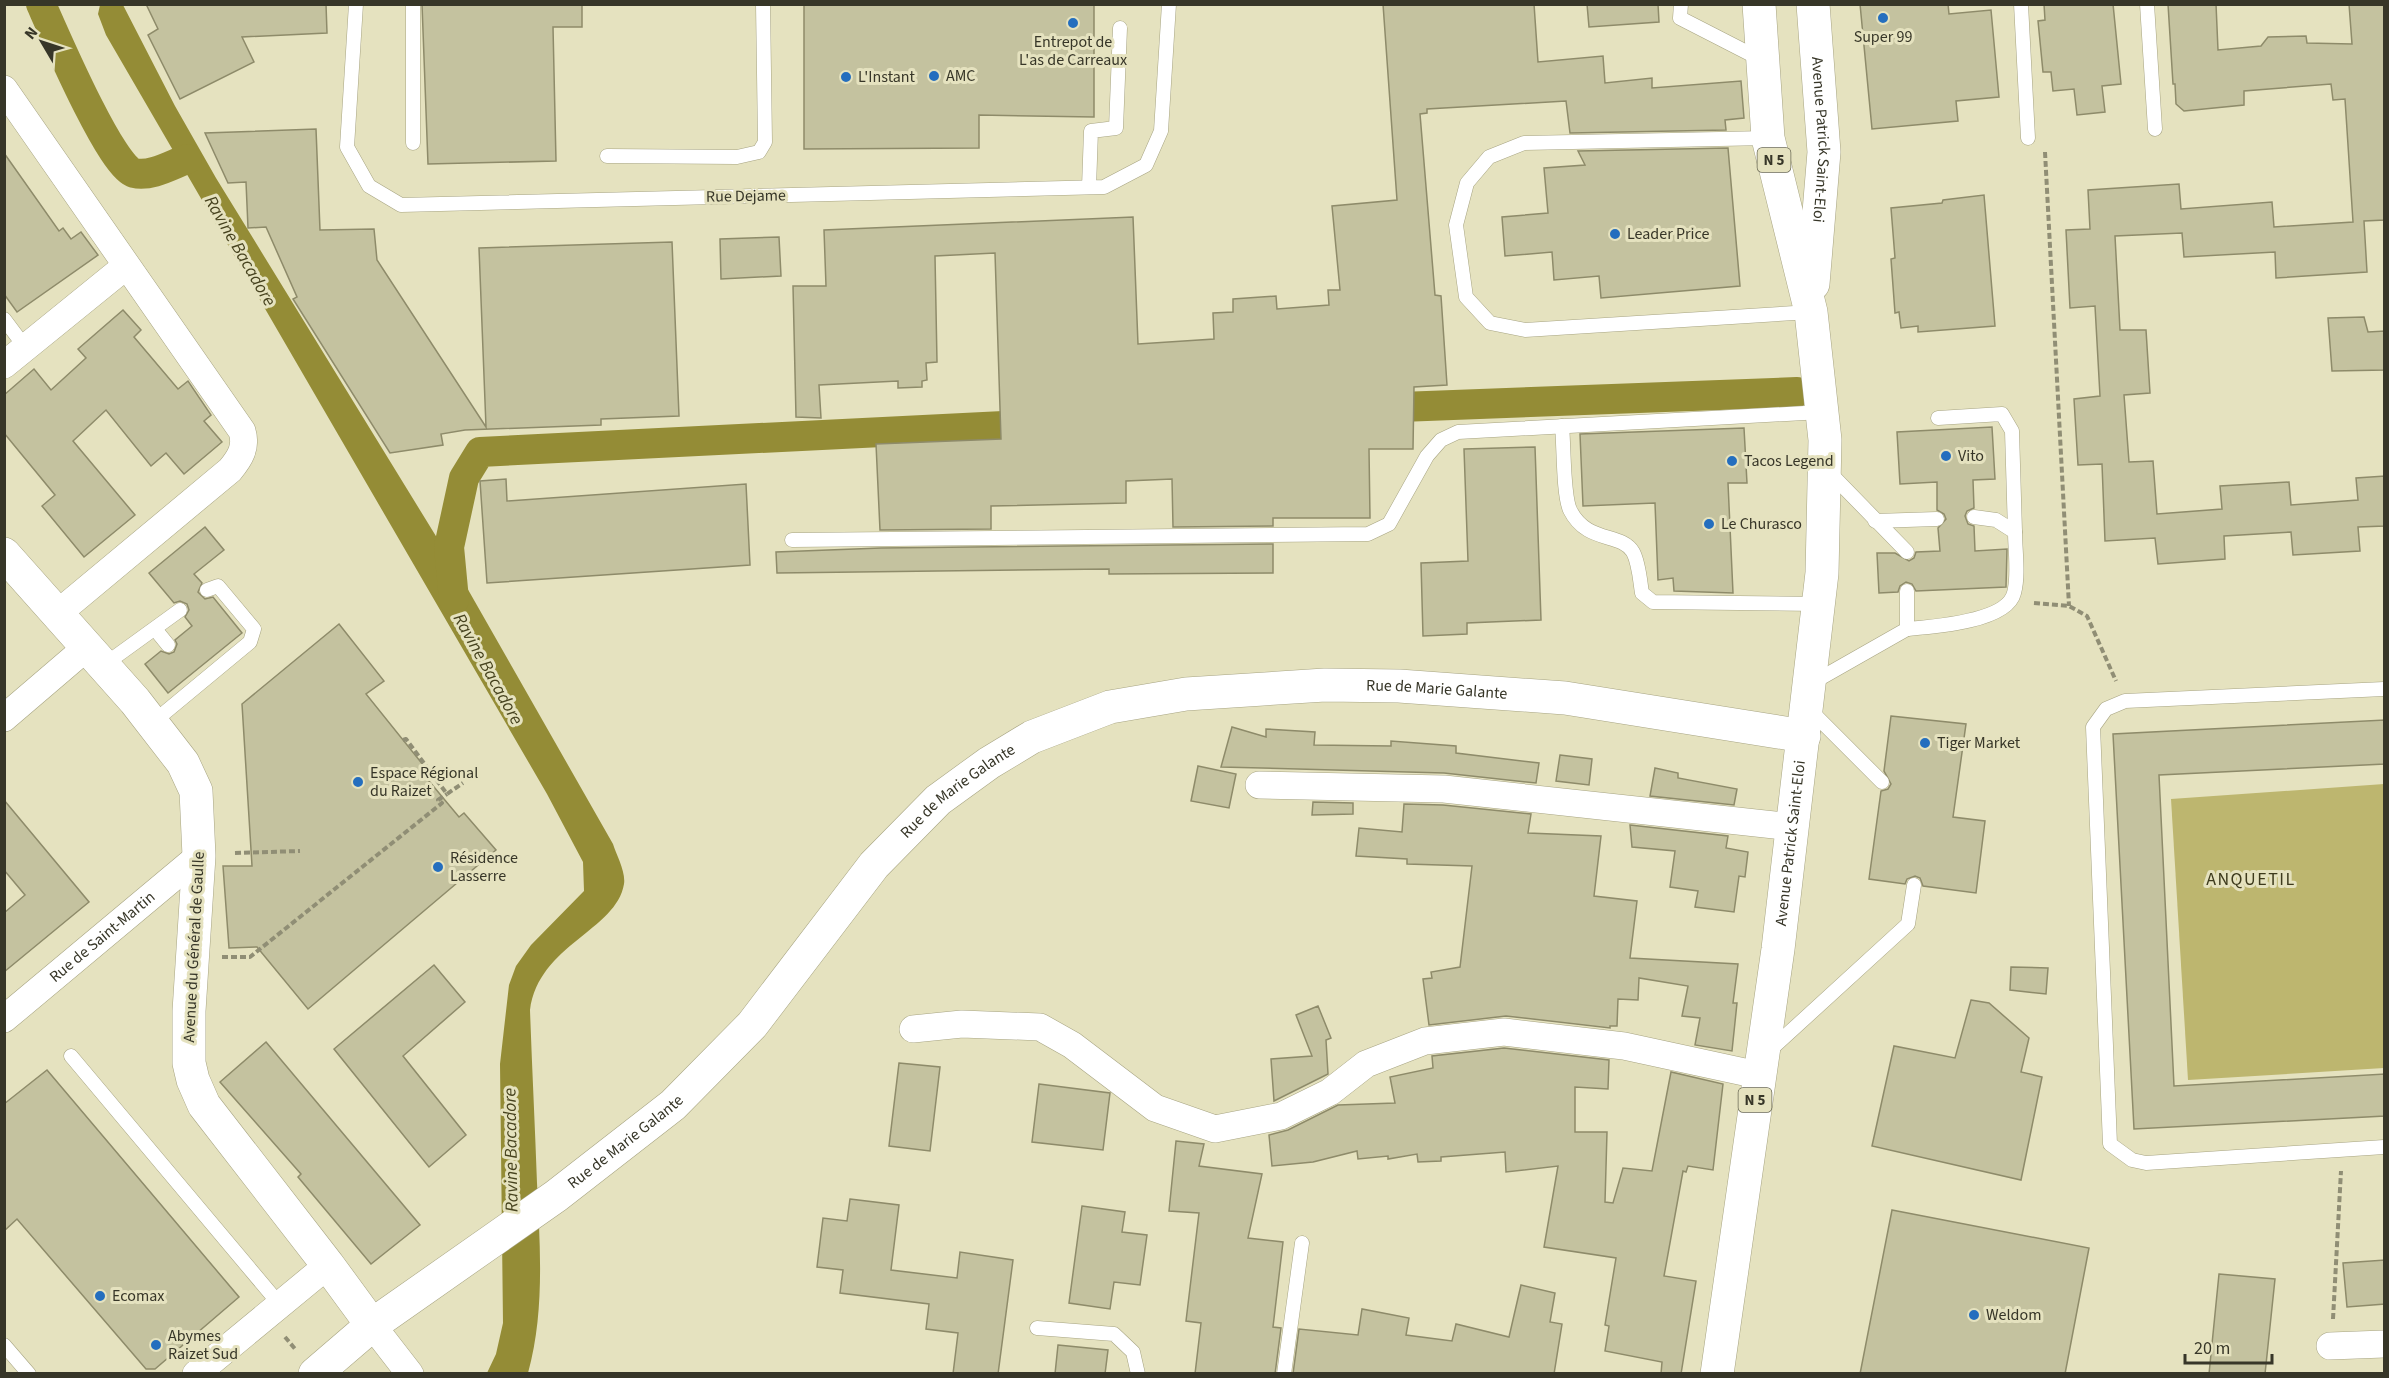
<svg xmlns="http://www.w3.org/2000/svg" width="2389" height="1378" font-family="'Source Sans 3',sans-serif">
  <style>
    .green { fill: #bdb66f }
    .water { fill: #948c36 }
    .lines { fill: none; stroke-linecap: round; stroke-linejoin: round }
    .canal { stroke: #948c36; stroke-width: 30 }
    .building { fill: #c4c29f; stroke: #8e8b6a; stroke-width: 1.5 }
    .lane-casing { stroke: #a7a482; stroke-width: 15 }
    .street-casing { stroke: #a7a482; stroke-width: 28 }
    .secondary-casing { stroke: #a7a482; stroke-width: 34 }
    .primary-casing { stroke: #a7a482; stroke-width: 34 }
    .path { stroke: #908e75; stroke-width: 4; stroke-dasharray: 6 3; stroke-linecap: butt }
    .lane { stroke: #fff; stroke-width: 14 }
    .street { stroke: #fff; stroke-width: 27 }
    .secondary { stroke: #fff; stroke-width: 33 }
    .primary { stroke: #fff; stroke-width: 33 }
    .poi-dot { fill: #246ebe; stroke: #e5e2bf; stroke-width: 2 }
    .labels { text-anchor: middle; dominant-baseline: central; stroke-width: 6; stroke-linejoin: round; paint-order: stroke }
    .shield { fill: #e5e2bf; stroke: #6b6a55; stroke-width: 1.5 }
    .shield-label { font-size: 15px; font-weight: bold; fill: #373628 }
    .poi-label { font-size: 16px; fill: #373628; stroke: #e5e2bf; text-anchor: start }
    .street-label { font-size: 16px; fill: #373628; stroke: #e5e2bf }
    .water-label { font-size: 18px; font-style: italic; fill: #46421e; stroke: #e5e2bf }
    .neighbourhood-label { font-size: 18px; letter-spacing: 1.5px; fill: #3d3a1c; stroke: #e5e2bf }
  </style>
  <rect width="100%" height="100%" fill="#e5e2bf"/>
  <polygon class="green" points="2384,784 2384,1068 2188,1080 2171,799"/>
  <path class="water" d="M100,5H123L175,106L216,178L458,572L613,844C616,854 626,872 624,884C616,931 539,944 530,1010C532,1068 535,1126 537,1183C540,1246 545,1312 528,1373H487L496,1354L503,1323L500,1064L509,985L516,966L531,945L584,891L583,862L547,794L106,35L98,14Z"/>
  <g class="lines">
    <g class="canal">
      <path d="M41,4C53,31 111,167 134,173C151,177 171,165 187,159"/>
      <polyline points="1374,408 1797,392"/>
      <polyline points="454,600 449,547 464,478 480,452 1041,424"/>
    </g>
  </g>
  <g class="building">
    <polygon points="146,4 326,4 327,33 242,37 254,62 180,99 148,35 158,29"/>
    <polygon points="422,4 582,5 582,27 553,27 556,161 428,164"/>
    <polygon points="804,4 1094,4 1094,117 979,115 979,148 804,149"/>
    <polygon points="1383,4 1534,4 1538,62 1603,56 1605,83 1652,78 1652,88 1741,81 1744,118 1725,120 1726,130 1570,133 1566,101 1427,109 1427,113 1420,114 1435,295 1441,296 1447,385 1414,387 1413,449 1369,449 1370,518 1273,518 1273,526 1173,527 1172,479 1126,481 1126,503 991,506 991,529 880,530 876,444 1001,439 995,253 935,256 937,362 926,363 927,380 922,381 922,387 898,388 898,381 819,385 821,418 796,417 793,286 826,286 824,230 1133,217 1138,344 1214,339 1213,313 1233,312 1233,299 1276,296 1277,309 1329,305 1328,290 1340,290 1332,206 1397,200"/>
    <polygon points="1587,4 1658,4 1659,22 1589,27"/>
    <polygon points="1860,4 1948,4 1949,14 1991,10 1999,97 1956,101 1958,121 1872,129"/>
    <polygon points="2044,4 2113,4 2121,84 2102,86 2105,112 2077,115 2074,89 2053,91 2051,72 2043,72 2038,21 2045,20"/>
    <polygon points="2168,4 2216,4 2218,50 2261,46 2268,37 2306,36 2307,43 2352,44 2349,4 2385,4 2385,220 2364,221 2367,272 2276,278 2275,252 2184,257 2182,233 2115,236 2120,330 2146,330 2150,393 2124,395 2129,462 2153,461 2157,514 2222,509 2220,486 2289,482 2291,505 2358,500 2356,478 2385,476 2385,526 2358,527 2360,551 2293,555 2291,532 2224,536 2225,559 2158,564 2155,538 2105,541 2102,464 2078,465 2074,399 2100,396 2095,306 2070,308 2066,230 2090,229 2088,190 2179,184 2181,209 2272,202 2274,227 2353,222 2345,99 2333,100 2331,84 2244,91 2244,105 2184,111 2176,104 2175,84 2173,84"/>
    <polygon points="316,129 320,230 374,229 377,260 486,427 479,248 672,242 679,416 601,419 601,425 465,430 441,434 443,445 390,453 293,299 297,297 266,227 248,228 246,182 228,183 205,133"/>
    <polygon points="1728,148 1740,286 1601,298 1599,276 1554,280 1552,252 1505,256 1502,217 1548,213 1544,168 1585,165 1578,151"/>
    <polygon points="4,153 59,231 63,228 71,239 81,232 98,255 17,312 4,294"/>
    <polygon points="1984,195 1995,326 1918,332 1918,326 1901,328 1899,312 1895,313 1891,259 1895,258 1891,208 1942,203 1943,200"/>
    <polygon points="779,237 781,276 721,279 720,239"/>
    <polygon points="123,310 141,330 134,337 178,389 188,381 211,415 204,421 222,442 184,474 166,453 151,466 106,410 73,441 135,515 84,557 42,506 55,495 4,433 4,395 34,369 51,390 86,358 78,349"/>
    <polygon points="2364,317 2368,332 2385,331 2385,370 2332,371 2328,318"/>
    <polygon points="1992,427 1995,479 1973,480 1974,508 1967,511 1965,516 1968,524 1974,526 1975,551 2007,549 2006,587 1916,591 1912,584 1906,582 1900,586 1898,592 1879,593 1877,553 1895,553 1909,561 1914,558 1916,552 1940,551 1938,528 1946,519 1944,514 1937,510 1937,482 1900,484 1897,432"/>
    <polygon points="1744,428 1747,483 1728,483 1733,593 1674,591 1673,578 1658,580 1655,503 1583,506 1580,434"/>
    <polygon points="1535,447 1541,620 1467,623 1467,634 1423,636 1421,563 1468,561 1464,449"/>
    <polygon points="506,479 507,501 746,484 750,565 487,583 480,481"/>
    <polygon points="205,527 224,550 194,574 202,583 198,592 205,599 213,597 242,633 168,693 145,664 161,651 169,654 174,652 177,644 175,640 192,626 185,617 189,610 187,604 180,601 174,603 149,573"/>
    <polygon points="1273,544 1273,573 1109,574 1109,569 777,573 776,552 881,548"/>
    <polygon points="339,624 384,681 366,694 428,771 424,775 459,817 464,813 496,850 308,1009 257,947 229,948 223,866 252,866 242,704"/>
    <polygon points="1891,716 1966,724 1953,817 1985,821 1976,893 1923,886 1920,878 1915,876 1907,879 1905,884 1869,879 1881,791 1888,789 1891,784 1884,771"/>
    <polygon points="2385,720 2385,764 2159,775 2174,1086 2385,1074 2385,1116 2134,1129 2113,734"/>
    <polygon points="1232,727 1266,737 1266,729 1315,732 1314,745 1391,746 1391,741 1456,746 1456,753 1539,763 1536,783 1444,773 1221,767"/>
    <polygon points="1560,755 1592,759 1589,785 1556,781"/>
    <polygon points="1198,766 1236,774 1229,808 1191,801"/>
    <polygon points="1655,768 1678,773 1678,778 1737,789 1734,805 1650,796"/>
    <polygon points="4,800 89,902 4,972 4,913 25,895 4,870"/>
    <polygon points="1313,802 1353,803 1353,814 1312,815"/>
    <polygon points="1404,804 1443,805 1531,814 1528,833 1601,836 1594,896 1637,901 1630,958 1738,964 1733,1003 1737,1003 1732,1051 1695,1045 1700,1018 1682,1016 1688,986 1639,978 1638,1000 1618,999 1617,1026 1610,1026 1610,1028 1506,1016 1429,1025 1423,979 1432,978 1431,972 1460,967 1472,866 1407,864 1407,859 1356,856 1359,828 1402,832"/>
    <polygon points="1630,825 1728,836 1726,848 1748,852 1745,877 1739,876 1734,912 1695,907 1698,891 1670,887 1675,851 1632,847"/>
    <polygon points="434,965 465,1002 403,1056 466,1135 429,1167 334,1049"/>
    <polygon points="2011,967 2048,968 2046,994 2010,990"/>
    <polygon points="1971,1000 1989,1003 2029,1038 2021,1072 2042,1077 2021,1180 1872,1146 1894,1046 1955,1058"/>
    <polygon points="1318,1006 1331,1038 1326,1040 1328,1074 1274,1101 1271,1059 1312,1056 1296,1015"/>
    <polygon points="266,1042 420,1225 371,1264 298,1177 301,1174 220,1082"/>
    <polygon points="1504,1048 1609,1060 1608,1089 1575,1087 1575,1132 1607,1132 1605,1202 1613,1203 1623,1168 1652,1171 1671,1072 1723,1084 1713,1170 1688,1166 1686,1172 1683,1171 1664,1276 1696,1281 1681,1374 1661,1374 1662,1362 1605,1351 1609,1326 1605,1325 1616,1258 1544,1247 1558,1166 1506,1172 1505,1152 1441,1157 1441,1161 1418,1162 1417,1154 1388,1159 1388,1156 1358,1159 1357,1151 1313,1162 1272,1166 1269,1135 1288,1130 1338,1105 1395,1103 1390,1077 1433,1068 1432,1056"/>
    <polygon points="899,1063 940,1067 930,1151 889,1146"/>
    <polygon points="47,1070 239,1297 155,1369 146,1369 17,1219 4,1231 4,1104"/>
    <polygon points="1039,1084 1110,1093 1103,1150 1032,1142"/>
    <polygon points="1176,1141 1204,1144 1199,1166 1262,1174 1248,1238 1283,1242 1273,1327 1281,1328 1275,1374 1195,1374 1201,1323 1186,1321 1199,1213 1169,1211"/>
    <polygon points="850,1199 899,1205 891,1270 957,1278 960,1252 1013,1260 998,1374 953,1374 958,1333 926,1329 929,1304 840,1293 843,1270 817,1267 823,1218 847,1221"/>
    <polygon points="1082,1206 1125,1212 1122,1232 1147,1235 1140,1285 1114,1282 1110,1309 1069,1303"/>
    <polygon points="1892,1210 2089,1248 2065,1374 1860,1374"/>
    <polygon points="2385,1260 2385,1304 2347,1307 2343,1263"/>
    <polygon points="2219,1274 2275,1279 2265,1374 2209,1374"/>
    <polygon points="1521,1285 1555,1293 1550,1322 1562,1324 1554,1374 1293,1374 1299,1329 1358,1335 1362,1309 1409,1318 1406,1335 1452,1341 1456,1324 1509,1337"/>
    <polygon points="1058,1345 1108,1350 1105,1374 1055,1374"/>
  </g>
  <g class="lines">
    <defs>
      <g id="lane">
        <polyline points="356,4 347,147 369,186 401,205 1104,187 1146,165 1161,131 1169,4"/>
        <polyline points="413,4 413,143"/>
        <polyline points="1681,4 1680,18 1760,59"/>
        <polyline points="2021,4 2028,138"/>
        <polyline points="2147,4 2155,129"/>
        <polyline points="1768,138 1524,143 1489,157 1467,183 1456,225 1466,297 1490,323 1525,330 1811,312"/>
        <polyline points="607,156 737,157 759,152 765,142 763,4"/>
        <polyline points="1089,187 1091,131 1116,128 1120,28"/>
        <polyline points="4,319 25,347"/>
        <polyline points="1938,418 2002,414 2012,431 2015,532"/>
        <path d="M1562,426C1564,445 1563,495 1570,510C1587,544 1621,532 1633,552C1639,563 1640,581 1642,593L1653,602L1818,604"/>
        <polyline points="1829,472 1907,552"/>
        <polyline points="1875,521 1937,519"/>
        <polyline points="792,540 1368,534 1389,524 1427,456 1441,440 1458,432 1822,412"/>
        <polyline points="155,629 168,645"/>
        <path d="M1907,629C1931,627 2007,622 2014,593C2019,575 2015,550 2015,532L1996,520L1974,517"/>
        <polyline points="104,665 180,610"/>
        <polyline points="1812,683 1907,629 1907,591"/>
        <polyline points="2384,689 2125,701 2106,709 2093,727 2110,1144 2132,1160 2146,1163 2384,1147"/>
        <polyline points="1810,710 1882,782"/>
        <polyline points="151,724 250,642 254,629 218,586 207,590"/>
        <polyline points="1768,1052 1908,924 1914,885"/>
        <polyline points="71,1056 281,1306"/>
        <polyline points="1037,1328 1114,1334 1133,1352 1138,1374"/>
        <polyline points="4,1345 29,1374"/>
        <polyline points="1284,1374 1302,1243"/>
      </g>
      <g id="street">
        <path d="M4,89L242,431C247,447 240,458 230,470L57,614"/>
        <polyline points="4,365 126,266"/>
        <polyline points="4,718 87,647"/>
        <polyline points="1259,785 1444,789 1792,827"/>
        <path id="s1" d="M4,1019L199,856"/>
        <polyline points="913,1029 962,1024 1040,1027 1072,1045 1155,1108 1215,1129 1281,1116 1330,1092 1366,1064 1425,1041 1504,1032 1624,1046 1758,1075"/>
        <polyline points="372,1325 410,1374"/>
        <polyline points="2330,1346 2384,1344"/>
        <polyline points="196,1374 328,1265"/>
      </g>
      <g id="secondary">
        <polyline points="4,554 135,701 183,763 196,791 199,856 189,1011 189,1063 193,1080 204,1105 328,1265 372,1325"/>
        <path id="s2" d="M315,1374L372,1325L556,1196L673,1105L752,1025L874,865L938,800L989,763L1032,737L1110,707L1186,694L1325,685L1399,686L1565,698L1804,736"/>
      </g>
      <g id="primary">
        <path id="s3" d="M1813,4L1824,152L1813,284"/>
        <path id="s4" d="M1717,1374L1778,949L1822,573L1825,440L1811,312L1768,138L1759,4"/>
      </g>
    </defs>
    <use href="#lane" class="lane-casing"/>
    <use href="#street" class="street-casing"/>
    <use href="#secondary" class="secondary-casing"/>
    <use href="#primary" class="primary-casing"/>
    <g class="path">
      <polyline points="2045,152 2069,606"/>
      <polyline points="2034,603 2069,606 2087,616 2116,681"/>
      <polyline points="403,740 406,739 447,794 463,783"/>
      <polyline points="235,853 300,851"/>
      <polyline points="222,957 250,957 442,803 438,800 447,794"/>
      <polyline points="2333,1319 2341,1171"/>
      <polyline points="285,1337 296,1350"/>
    </g>
    <use href="#lane" class="lane"/>
    <use href="#street" class="street"/>
    <use href="#secondary" class="secondary"/>
    <use href="#primary" class="primary"/>
  </g>
  <g class="poi-dot">
    <circle cx="1883" cy="18" r="6"/>
    <circle cx="1073" cy="23" r="6"/>
    <circle cx="934" cy="76" r="6"/>
    <circle cx="846" cy="77" r="6"/>
    <circle cx="1615" cy="234" r="6"/>
    <circle cx="1946" cy="456" r="6"/>
    <circle cx="1732" cy="461" r="6"/>
    <circle cx="1709" cy="524" r="6"/>
    <circle cx="1925" cy="743" r="6"/>
    <circle cx="358" cy="782" r="6"/>
    <circle cx="438" cy="867" r="6"/>
    <circle cx="100" cy="1296" r="6"/>
    <circle cx="1974" cy="1315" r="6"/>
    <circle cx="156" cy="1345" r="6"/>
  </g>
  <g class="labels">
    <g class="shield">
      <rect x="1757.5" y="148" width="33" height="24" rx="4.5"/>
      <rect x="1738.5" y="1088" width="33" height="24" rx="4.5"/>
    </g>
    <g class="shield-label">
      <text x="1774" y="160">N 5</text>
      <text x="1755" y="1100">N 5</text>
    </g>
    <g class="poi-label">
      <text x="1883" y="37" text-anchor="middle">Super 99</text>
      <text x="1073" y="42" text-anchor="middle">Entrepot de<tspan x="1073" dy="18">L'as de Carreaux</tspan></text>
      <text x="946" y="76">AMC</text>
      <text x="858" y="77">L'Instant</text>
      <text x="1627" y="234">Leader Price</text>
      <text x="1958" y="456">Vito</text>
      <text x="1744" y="461">Tacos Legend</text>
      <text x="1721" y="524">Le Churasco</text>
      <text x="1937" y="743">Tiger Market</text>
      <text x="370" y="773">Espace Régional<tspan x="370" dy="18">du Raizet</tspan></text>
      <text x="450" y="858">Résidence<tspan x="450" dy="18">Lasserre</tspan></text>
      <text x="112" y="1296">Ecomax</text>
      <text x="1986" y="1315">Weldom</text>
      <text x="168" y="1336">Abymes<tspan x="168" dy="18">Raizet Sud</tspan></text>
    </g>
    <g class="street-label">
      <text stroke="none"><textPath href="#s3" startOffset="136">Avenue Patrick Saint-Eloi</textPath></text>
      <text transform="translate(746 196) rotate(-1)">Rue Dejame</text>
      <text stroke="none"><textPath href="#s2" startOffset="1378">Rue de Marie Galante</textPath></text>
      <text stroke="none"><textPath href="#s2" startOffset="874">Rue de Marie Galante</textPath></text>
      <text stroke="none"><textPath href="#s4" startOffset="536">Avenue Patrick Saint-Eloi</textPath></text>
      <text stroke="none"><textPath href="#s1" startOffset="128">Rue de Saint-Martin</textPath></text>
      <text transform="translate(194 947) rotate(-87)">Avenue du Général de Gaulle</text>
      <text stroke="none"><textPath href="#s2" startOffset="388">Rue de Marie Galante</textPath></text>
    </g>
    <g class="water-label">
      <text transform="translate(240 251) rotate(60)">Ravine Bacadore</text>
      <text transform="translate(488 669) rotate(61)">Ravine Bacadore</text>
      <text transform="translate(511 1150) rotate(-91)">Ravine Bacadore</text>
    </g>
    <g class="neighbourhood-label">
      <text x="2251" y="879">ANQUETIL</text>
    </g>
  </g>
  <rect width="2389" height="1378" fill="none" stroke="#373628" stroke-width="12"/>
  <g transform="translate(42 42) rotate(309)" stroke="#e5e2bf" stroke-width="4.5" paint-order="stroke">
  <path d="M0-4.5L10 22L0 15L-10 22Z" fill="#373628"/>
  <text y="-9" font-size="16" font-weight="bold" text-anchor="middle" fill="#373628">N</text>
  </g>
  <path d="M2185 1354v9h87v-9" fill="none" stroke="#373628" stroke-width="3"/>
  <text x="2194" y="1354" font-size="18" fill="#373628" stroke="#e5e2bf" stroke-width="4.5" paint-order="stroke">20 m</text>
</svg>
